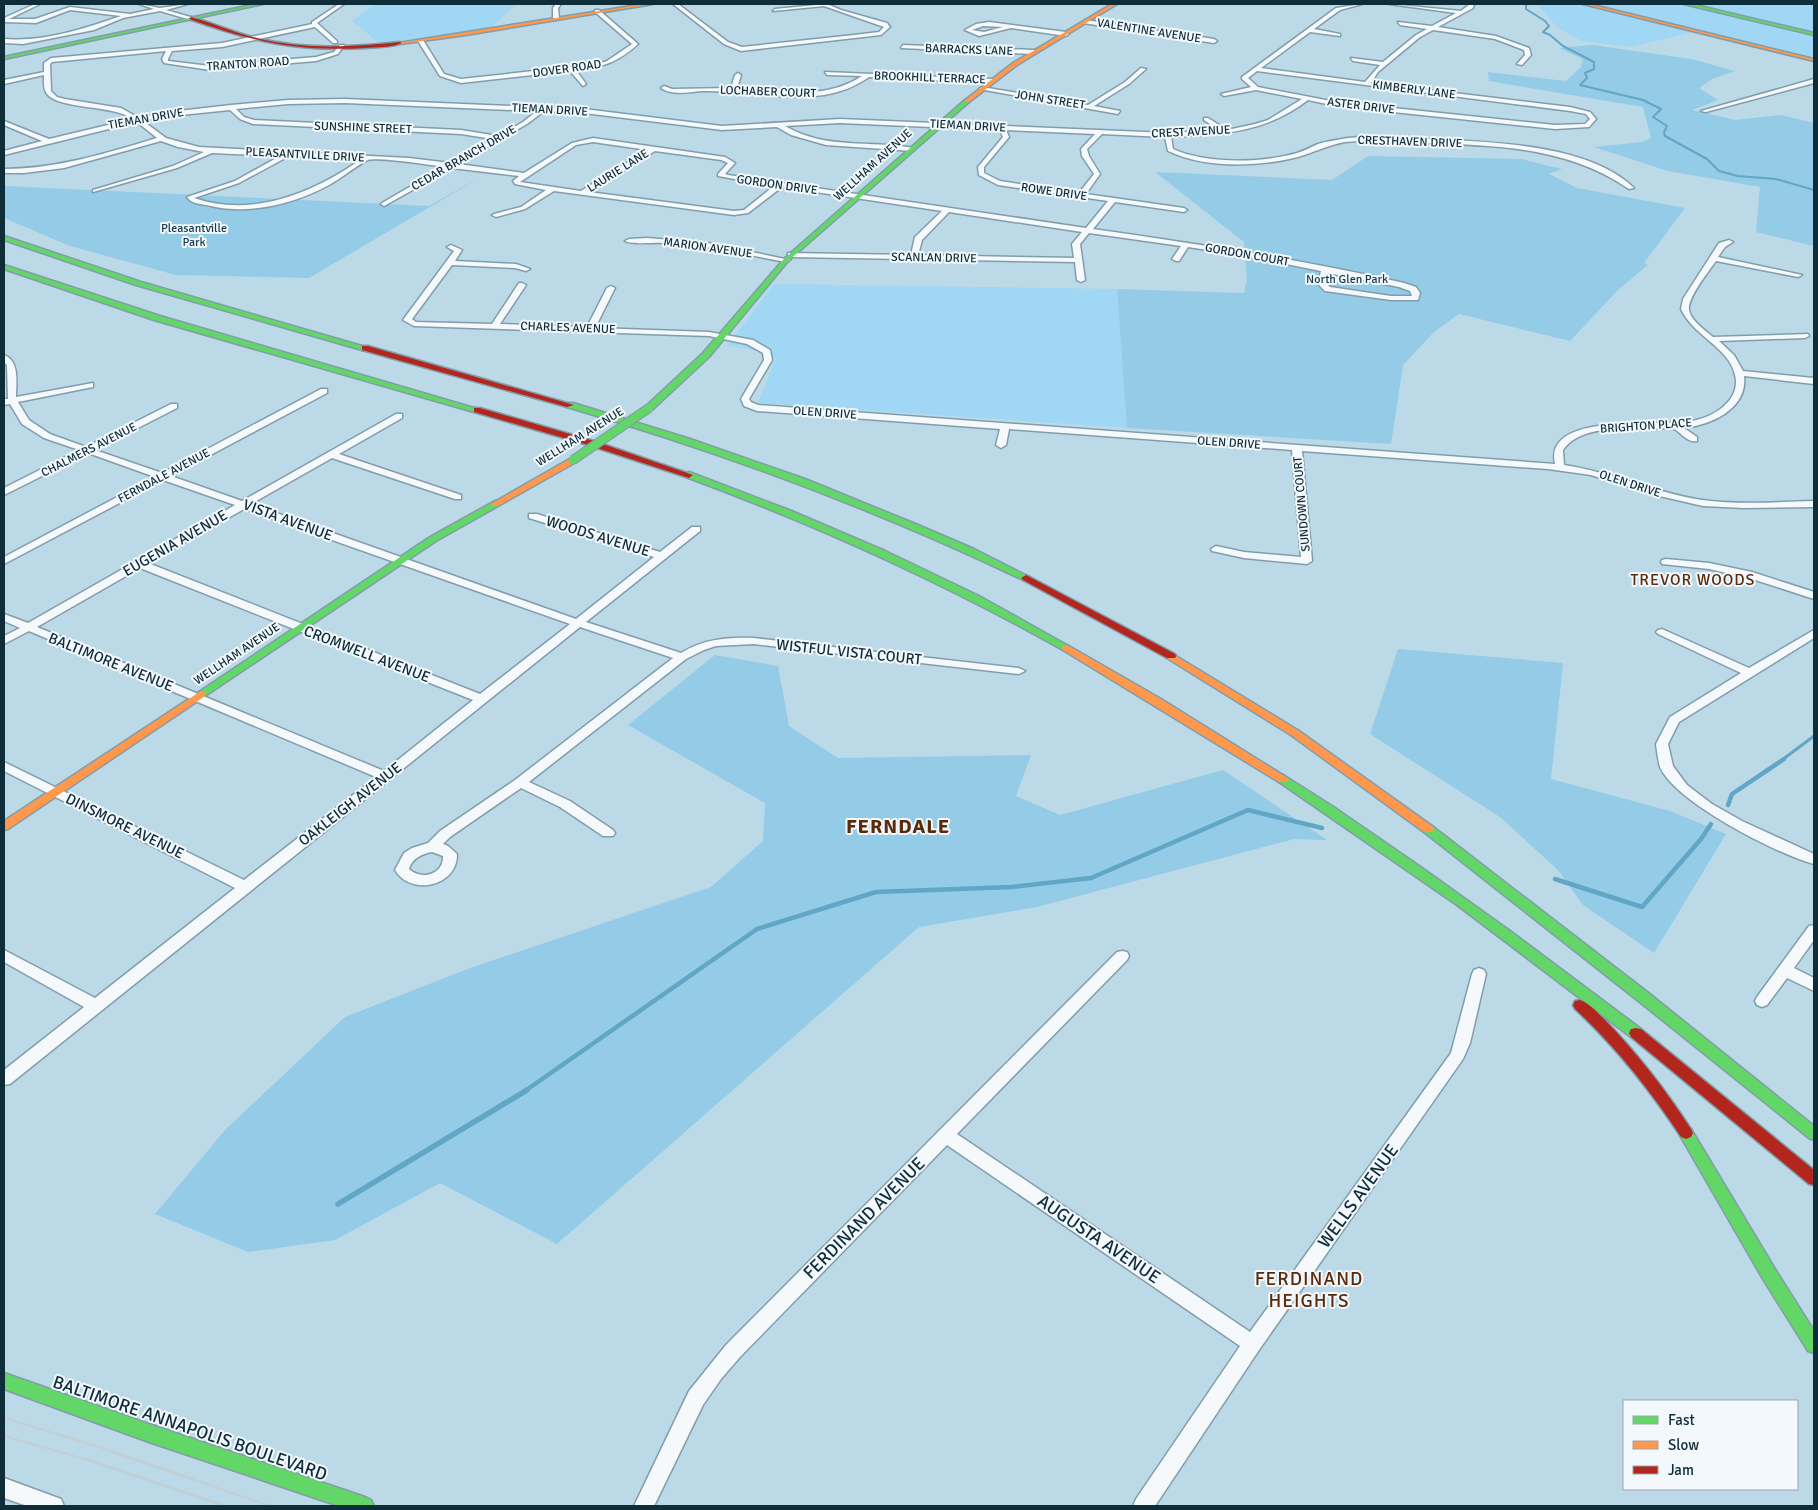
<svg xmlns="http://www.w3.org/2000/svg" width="1818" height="1510" font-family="Signika,sans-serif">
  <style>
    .built { fill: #9fd7f4 }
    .green { fill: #94cbe6 }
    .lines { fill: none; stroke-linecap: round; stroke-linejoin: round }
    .stream-far3 { stroke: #62a6c5; stroke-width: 2 }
    .stream-far2 { stroke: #62a6c5; stroke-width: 3 }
    .stream-far1 { stroke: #62a6c5; stroke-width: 4.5 }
    .stream { stroke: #62a6c5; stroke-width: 5.5 }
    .street-casing { stroke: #829daa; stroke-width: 3 }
    .fast-casing { stroke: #829daa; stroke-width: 3 }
    .slow-casing { stroke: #829daa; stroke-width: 3 }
    .jam-casing { stroke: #829daa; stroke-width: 3 }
    .street { fill: #f5f9fc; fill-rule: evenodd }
    .fast { fill: #63d668; fill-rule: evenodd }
    .slow { fill: #ff974d; fill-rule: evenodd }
    .jam { fill: #b3261e; fill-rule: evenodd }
    .tram { stroke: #c4ced3; stroke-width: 2 }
    .fast-bridge-casing { stroke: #829daa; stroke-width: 10; stroke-linecap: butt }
    .fast-bridge { stroke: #63d668; stroke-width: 8 }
    .labels { text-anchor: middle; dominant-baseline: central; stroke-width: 4; stroke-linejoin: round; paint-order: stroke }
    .far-street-label { font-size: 12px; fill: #0f2c39; stroke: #f2f8fc }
    .far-park-label { font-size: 12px; fill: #153a4b; stroke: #f2f8fc }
    .street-label { font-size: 15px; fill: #0f2c39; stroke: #f2f8fc }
    .neighbourhood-label { font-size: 16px; letter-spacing: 1px; fill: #592b0b; stroke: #f2f8fc }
    .near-street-label { font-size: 18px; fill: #0f2c39; stroke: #f2f8fc }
    .near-neighbourhood-label { font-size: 19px; letter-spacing: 1px; fill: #592b0b; stroke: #f2f8fc }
    .district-label { font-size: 20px; font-weight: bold; letter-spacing: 1px; fill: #592b0b; stroke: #f2f8fc }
  </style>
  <rect width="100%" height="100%" fill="#bcd9e8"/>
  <g class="built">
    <polygon points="375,4 517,4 489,29 379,43 352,21"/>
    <polygon points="1537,4 1580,4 1694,32 1630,47 1582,41 1557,27"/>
    <polygon points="1591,4 1814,4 1814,57"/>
    <polygon points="774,284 1117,289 1127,428 758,403 776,358 749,349 727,346"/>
  </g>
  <g class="green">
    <polygon points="1593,45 1691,59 1735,71 1712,79 1699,88 1718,100 1692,110 1735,120 1781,115 1814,123 1814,246 1756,232 1760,187 1668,171 1594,147 1642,142 1651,138 1643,107 1489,81 1488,72 1566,81 1581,67 1583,59 1559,48"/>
    <polygon points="1368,156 1521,159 1562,169 1549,174 1577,188 1685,208 1644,263 1648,265 1618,290 1570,341 1459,314 1435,331 1403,365 1391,444 1127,428 1117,289 1244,293 1247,280 1244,242 1155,172 1332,180"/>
    <polygon points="486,174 309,278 176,275 70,246 4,218 4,186 429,206"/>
    <polygon points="1398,649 1563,663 1551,779 1670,811 1726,834 1654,953 1583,905 1558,870 1500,817 1370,734"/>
    <polygon points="715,655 778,666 789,726 838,758 1031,755 1016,796 1060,815 1223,770 1327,840 1294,839 1037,907 919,927 557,1244 440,1183 335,1240 248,1252 155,1214 225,1130 345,1017 470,968 711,887 763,841 765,803 628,725"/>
  </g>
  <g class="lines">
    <polyline class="stream-far3" points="1526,4 1526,9 1545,21 1549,26 1543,32 1550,35 1563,46 1594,62 1594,69 1585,73 1587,78 1580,85 1643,100 1661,109 1653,117 1667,126 1664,132 1665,136 1707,159 1719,171 1738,176 1776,179 1814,190"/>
    <polyline class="stream-far2" points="1782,760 1814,736"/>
    <g class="stream-far1">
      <polyline points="1728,805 1732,794 1784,759"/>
      <polyline points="1555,879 1642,907 1701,839 1711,824"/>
      <polyline points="525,1091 757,929 876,892 1012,887 1091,878 1248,810 1322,828"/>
    </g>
    <polyline class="stream" points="338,1204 527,1090"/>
    <defs>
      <g id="street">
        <path d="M35,4H40L9,19H35L70,7L130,14L154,9L139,4L160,8L188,4L166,10L194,18L191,20L160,11L123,18L94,30L23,44L4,43V39C44,42 84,29 121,16L70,10L36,23L4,22V18Z"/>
        <path d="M339,4H344L317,23L337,41V43H333L315,27L222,47L172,51L168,59V61L210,66L316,57L334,52L340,45H344L338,54L316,61L210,70L164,63L162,59L166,51L52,62L50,64L51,91L57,97L65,99L121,108L139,118L161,113L231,105L288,100L345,99L584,109L722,126L840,119L1168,133L1219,130L1204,120V118H1208L1227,130L1255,124L1268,120L1302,99L1256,90L1224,96L1221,94L1251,87L1242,79V77L1336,8L1362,4L1340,10L1314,29L1340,34V36L1310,32L1261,68L1365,82L1380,65L1353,61L1351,58L1383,62L1416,35L1427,29L1400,25L1398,22L1432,26L1456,13L1389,4L1461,11L1470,4H1474L1473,8L1438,27L1496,36L1529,48L1531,55L1522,65L1517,64L1525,55L1524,50L1495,39L1433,30L1420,37L1378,72L1371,83L1570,107L1590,112L1596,119L1589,127L1555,129L1336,106L1308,100C1265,133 1223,134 1171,137L1173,149C1206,164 1262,163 1297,153C1304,151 1311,147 1318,144C1327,141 1338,140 1348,138C1374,135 1401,138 1427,139C1489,142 1588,143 1634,188L1629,189C1568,147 1500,146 1429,143C1401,142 1373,139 1345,142C1328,145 1315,152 1298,157C1258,167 1206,169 1168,151L1165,137L1102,134L1087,149L1089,156L1100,174L1086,194L1184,208L1187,210L1184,212L1115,202L1093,229C1197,244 1301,259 1404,283L1416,287L1420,293L1418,300H1391L1325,291L1318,284L1321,271L1241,255L1188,247L1179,261H1176L1172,259L1181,246L1089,233L1080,244L1085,280L1081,282L1077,280L1075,262L791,257H788V253L911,255L915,237L942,211L782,187L748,213L734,215L554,191L525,209L496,217L492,215L494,214L521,207L546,190L515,184L513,181L519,176L452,168L384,206L381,204L382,203L444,167C430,165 379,157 368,160C360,163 339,180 329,185C294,204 250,215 211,206C202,204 191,204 187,197L235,181L280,156L212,153L177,168L93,192V190L173,166L204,152L178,147L161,141L64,168L24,173H4V169C57,169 106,153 157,138L137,122L4,155V151L42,141L4,125V121L49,139L133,119C111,104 60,110 47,94C43,89 44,81 44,75L4,84V80L44,72V63L51,58L222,43L312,24V22ZM1257,71L1570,111L1586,114L1590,119L1585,124L1555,125L1336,102L1258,87L1248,78ZM345,103L537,111L523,122L498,136L461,130L254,120L244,117L236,109L288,104ZM230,110L240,119L253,124L461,134L493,139L450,163L409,158L199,147L166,138L143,121L161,117ZM544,111L584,113L722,130L777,127L791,135L826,145L912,151L915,149L914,148C870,140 826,150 785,126L840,123L1000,130L1003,137L978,167L979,175L998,185L1108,201L1086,228L728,175L725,174L735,163L725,157L593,138L572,143L524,173L458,164L527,124ZM1006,130L1095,134L1081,149L1082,156L1094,174L1079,193L1000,181L984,173V167L1009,137ZM593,142L648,150L581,191L520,182L576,145ZM655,151L721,160L728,163L718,174V176L774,186L744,210L734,211L589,192ZM289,156L360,160C313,193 252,218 194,198L239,183ZM949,212L1082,232L1072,244L1074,258L918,255L922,240ZM1328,273L1399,287L1410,291L1412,296H1391L1330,287L1326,283Z"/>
        <polygon points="556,4 561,4 558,8 559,18 556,20 553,18 553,8"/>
        <polygon points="673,4 678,4 728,42 742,47 854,35 879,32 884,27 824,6 773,11 775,9 827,4 841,10 887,23 890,27 881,35 741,51 724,44"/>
        <path d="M595,10H599L638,44C617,63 603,67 576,70L586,84L583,86L570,71L461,83L440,76L418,41L423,40L444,74L461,79L598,64L607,61L632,44L595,12Z"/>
        <polygon points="1085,20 1214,39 1217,41 1214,43 1083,23"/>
        <path d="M989,22L1066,32L1069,34L1066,36L1011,28L979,36L965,30L976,24ZM983,26L1003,27L984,32L972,30Z"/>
        <polygon points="903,45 1034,50 1037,52 1034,54 901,48"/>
        <polygon points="1141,68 1146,69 1129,84 1094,106 1120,111 1118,114 979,89 982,87 1088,105 1125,82"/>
        <path d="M825,72L992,79L995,81L992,83L869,77C855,87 841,92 824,95C784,101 742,90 702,91C689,92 672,96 661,88L664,86L672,89L731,88L735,75L738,73L741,75L737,88C780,91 824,101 862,76L827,75Z"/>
        <polygon points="1814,79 1814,83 1706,112 1701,111"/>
        <path d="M647,238L708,243L790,260L786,262C747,255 707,245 667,243C657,242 632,245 625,241L629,239Z"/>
        <path d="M1729,240L1733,242L1725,247L1718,257L1802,275L1798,277L1716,261C1709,271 1687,298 1689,310C1691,321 1705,330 1713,337L1808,334L1809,336L1805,338L1719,341L1734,355L1743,371L1814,378V384L1744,376C1748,409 1711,425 1684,428L1697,437V441C1687,443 1682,433 1674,429C1668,427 1657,429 1650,429C1623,429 1580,425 1563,450L1564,465C1612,472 1655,493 1702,500C1739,505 1777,502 1814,501V507L1744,508L1703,506L1655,495L1591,475L1548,469L1302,451L1312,561L1307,564L1244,558L1212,551L1211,549L1216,546L1244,552L1301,557L1292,450L1009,429L1006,445L1001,448L996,445L1000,429L757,411L744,406L741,399L764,360L763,353L747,344L709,336L414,326L403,320L454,251L447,247L451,245L462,250L455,261L516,264L530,269L526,271L515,268L452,265L412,319L416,322L492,324L519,283H522L526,285L500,324L587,327L607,288L611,286L615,288L595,328L709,332L753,340L770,350L772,360L749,399L751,402L758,405L1555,464C1543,412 1657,426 1686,422C1701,420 1717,414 1727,403C1734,396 1738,385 1735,375C1729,347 1694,337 1681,309L1683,299L1719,243Z"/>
        <path d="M4,355C20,361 16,383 16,397L93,383V387L18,402L29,420L50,434L86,447L171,404H177V408L95,450L162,473L321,389H327V393L171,476L242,501L396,414H402V418L339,454L461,495V499H455L332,458L251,504L576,619L654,557L529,518V514H537L660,552L692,527H700V531L586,622L681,653C704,639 727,637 754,638L1019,668L1025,671L1019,674L754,644L716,646L704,650L686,659L529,782L570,801L613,830L615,833L613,836H603L560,807L521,788L450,837L443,844L448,846L457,854C458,886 411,897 395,870L404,853L412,848L428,843L440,831L515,780L673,658L580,627L10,1084L4,1085V1070L84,1007L4,962V950L95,998L235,888L4,771V762L244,880L376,777L29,631L4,644V636L20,628L4,621V614L28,623L235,505L163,480L4,564V557L155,477L88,453L4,495V488L79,450L44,438L22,424L10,404L4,405V399H8L7,365L4,362ZM244,509L570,624L480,694L148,563ZM140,568L473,700L384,771L37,627ZM432,852L443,856C444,874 422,881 409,869C412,858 422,854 432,852Z"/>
        <polygon points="1666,559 1709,563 1752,572 1814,592 1814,599 1749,578 1709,569 1662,564 1661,562 1662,560"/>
        <path d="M1662,629L1749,668L1814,630V638L1679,722L1668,744L1673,766L1687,785L1712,804L1742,821L1814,854V864C1777,854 1675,802 1660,767C1658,760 1657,751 1656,744L1670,717L1741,673L1658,634L1656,632L1658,630Z"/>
        <polygon points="1814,925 1814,940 1794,968 1814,978 1814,991 1787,978 1767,1005 1762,1007 1757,1005 1755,1001 1757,997 1809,926"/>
        <polygon points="1122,951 1127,952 1129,956 1127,960 957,1134 1250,1332 1451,1053 1472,974 1474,970 1479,968 1484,970 1486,974 1470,1043 1463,1059 1259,1350 1155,1506 1133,1506 1136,1499 1240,1346 947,1145 740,1357 721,1379 703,1405 654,1506 634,1506 689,1391 726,1345 1117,952"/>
        <polygon points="4,1478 61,1499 64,1506 27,1506 4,1498"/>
      </g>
      <g id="fast">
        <polygon points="256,4 263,4 4,59 4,57"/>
        <polygon points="1684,4 1691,4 1814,33 1814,35"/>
        <polygon points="965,100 970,101 788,261 709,357 652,410 646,410 646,406 703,353 784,259"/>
        <polygon points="4,236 141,282 369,348 362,350 136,285 4,240"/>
        <polygon points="4,265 160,316 481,410 474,412 154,320 4,269"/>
        <path d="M567,403H573L690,439L805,479L918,525L974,549L1031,578L1029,580H1023C875,509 724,453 567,407Z"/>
        <path d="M689,472L789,510L885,551L979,596L1072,648L1067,651L1063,650C942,582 816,525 686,477L685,475Z"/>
        <polygon points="495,501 498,502 498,506 436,541 205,696 197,696 196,694 430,537"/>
        <polygon points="1283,775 1332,806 1422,868 1510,931 1641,1029 1643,1033 1641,1037 1636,1038 1631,1037 1457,905 1279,782 1277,779 1279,776"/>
        <polygon points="1428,825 1432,826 1651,995 1814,1126 1814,1140 1809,1138 1641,1003 1424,832 1422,829 1424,826"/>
        <polygon points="1686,1127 1691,1129 1775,1269 1814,1331 1814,1353 1808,1351 1763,1279 1681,1137 1679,1133 1681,1129"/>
        <polygon points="4,1373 149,1424 365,1497 371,1500 374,1506 339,1506 149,1442 4,1389"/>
      </g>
      <g id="slow">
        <polygon points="644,4 653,4 466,35 400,44 398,43"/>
        <polygon points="1112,4 1117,4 1017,65 969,102 964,101 1013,63"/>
        <polygon points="1583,4 1589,4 1814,59 1814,61"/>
        <polygon points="573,457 576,458 576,462 498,506 492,506 491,504"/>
        <polygon points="1067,645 1161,699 1289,779 1287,782 1279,782 1063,650 1062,648 1063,646"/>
        <polygon points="1171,653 1299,731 1432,826 1434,829 1432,832 1424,832 1291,735 1167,658 1166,656 1167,654"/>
        <polygon points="201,691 205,692 206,694 205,696 8,829 4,830 4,821"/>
      </g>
      <g id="jam">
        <path d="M191,17C213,23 235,33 257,38C304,50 352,47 400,42L402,43C392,48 376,47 365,48C296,52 254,42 189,19Z"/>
        <polygon points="362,346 368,346 574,405 567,407 362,350"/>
        <polygon points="474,408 480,408 594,441 693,475 689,478 686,477 588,445 474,412"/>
        <polygon points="1026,575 1175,654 1176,656 1175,658 1167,658 1023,580 1021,578"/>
        <path d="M1580,1000C1589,1003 1597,1012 1604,1019C1637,1053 1665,1089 1691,1129L1693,1133L1691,1137L1686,1139L1681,1137C1650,1090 1616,1047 1575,1009L1573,1005L1575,1001Z"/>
        <polygon points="1636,1028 1641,1029 1814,1170 1814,1185 1809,1184 1631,1037 1629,1033 1631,1029"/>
      </g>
    </defs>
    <use href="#street" class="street-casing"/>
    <use href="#fast" class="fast-casing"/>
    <use href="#slow" class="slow-casing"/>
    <use href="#jam" class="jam-casing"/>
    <use href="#street" class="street"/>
    <use href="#fast" class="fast"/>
    <use href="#slow" class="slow"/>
    <use href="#jam" class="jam"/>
    <g class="tram">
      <polyline points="4,1418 96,1446 270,1506"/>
      <polyline points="4,1436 85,1459 225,1506"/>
    </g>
    <defs>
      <polyline id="fast-bridge" points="573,460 649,408"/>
    </defs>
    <use href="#fast-bridge" class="fast-bridge-casing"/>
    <use href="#fast-bridge" class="fast-bridge"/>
  </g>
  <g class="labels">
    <g class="far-street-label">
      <text transform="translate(1149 31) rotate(9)">VALENTINE AVENUE</text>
      <text transform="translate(969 50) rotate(2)">BARRACKS LANE</text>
      <text transform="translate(248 64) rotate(-4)">TRANTON ROAD</text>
      <text transform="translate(567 69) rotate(-8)">DOVER ROAD</text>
      <text transform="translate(930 78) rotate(2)">BROOKHILL TERRACE</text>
      <text transform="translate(1414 90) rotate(7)">KIMBERLY LANE</text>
      <text transform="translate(768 92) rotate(2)">LOCHABER COURT</text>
      <text transform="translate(1050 100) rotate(9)">JOHN STREET</text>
      <text transform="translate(1361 106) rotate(7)">ASTER DRIVE</text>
      <text transform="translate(550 110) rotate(3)">TIEMAN DRIVE</text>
      <text transform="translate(146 119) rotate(-10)">TIEMAN DRIVE</text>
      <text transform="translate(968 126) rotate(3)">TIEMAN DRIVE</text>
      <text transform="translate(363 128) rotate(2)">SUNSHINE STREET</text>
      <text transform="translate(1191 132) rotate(-3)">CREST AVENUE</text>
      <text transform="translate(1410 142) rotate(2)">CRESTHAVEN DRIVE</text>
      <text transform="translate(305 155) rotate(3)">PLEASANTVILLE DRIVE</text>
      <text transform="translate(464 158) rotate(-30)">CEDAR BRANCH DRIVE</text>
      <text transform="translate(873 165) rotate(-42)">WELLHAM AVENUE</text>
      <text transform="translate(618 171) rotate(-32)">LAURIE LANE</text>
      <text transform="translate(777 185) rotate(8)">GORDON DRIVE</text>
      <text transform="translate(1054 192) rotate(8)">ROWE DRIVE</text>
      <text transform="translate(708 248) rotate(8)">MARION AVENUE</text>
      <text transform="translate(1247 255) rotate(10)">GORDON COURT</text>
      <text transform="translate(934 258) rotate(1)">SCANLAN DRIVE</text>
      <text transform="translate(568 328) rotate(2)">CHARLES AVENUE</text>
      <text transform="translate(825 413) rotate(4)">OLEN DRIVE</text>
      <text transform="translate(1646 426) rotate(-4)">BRIGHTON PLACE</text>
      <text transform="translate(580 437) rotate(-32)">WELLHAM AVENUE</text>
      <text transform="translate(1229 443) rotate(4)">OLEN DRIVE</text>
      <text transform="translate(89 450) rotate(-27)">CHALMERS AVENUE</text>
      <text transform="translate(164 476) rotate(-28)">FERNDALE AVENUE</text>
      <text transform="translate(1630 484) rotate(18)">OLEN DRIVE</text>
      <text transform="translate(1302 504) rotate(-95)">SUNDOWN COURT</text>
      <text transform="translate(237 654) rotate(-34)">WELLHAM AVENUE</text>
    </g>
    <g class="far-park-label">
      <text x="194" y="228">Pleasantville<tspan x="194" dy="14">Park</tspan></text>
      <text x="1347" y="279">North Glen Park</text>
    </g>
    <g class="street-label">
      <text transform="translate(288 520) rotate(20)">VISTA AVENUE</text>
      <text transform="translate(598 536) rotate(17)">WOODS AVENUE</text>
      <text transform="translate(175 543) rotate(-30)">EUGENIA AVENUE</text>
      <text transform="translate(849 652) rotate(6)">WISTFUL VISTA COURT</text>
      <text transform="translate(367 654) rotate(21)">CROMWELL AVENUE</text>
      <text transform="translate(111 662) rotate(22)">BALTIMORE AVENUE</text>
      <text transform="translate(350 804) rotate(-38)">OAKLEIGH AVENUE</text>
      <text transform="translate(125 826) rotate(26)">DINSMORE AVENUE</text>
    </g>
    <g class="neighbourhood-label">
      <text x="1693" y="580">TREVOR WOODS</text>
    </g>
    <g class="near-street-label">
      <text transform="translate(1358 1196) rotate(-54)">WELLS AVENUE</text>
      <text transform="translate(864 1218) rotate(-45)">FERDINAND AVENUE</text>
      <text transform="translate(1099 1239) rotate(34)">AUGUSTA AVENUE</text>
      <text transform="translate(190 1428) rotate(19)">BALTIMORE ANNAPOLIS BOULEVARD</text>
    </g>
    <g class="near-neighbourhood-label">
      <text x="1309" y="1279">FERDINAND<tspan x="1309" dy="22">HEIGHTS</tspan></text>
    </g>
    <g class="district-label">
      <text x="898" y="826">FERNDALE</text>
    </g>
  </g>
  <rect width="1818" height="1510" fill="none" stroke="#0f2c39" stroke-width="10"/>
  <rect x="1623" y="1400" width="175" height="90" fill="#f2f8fc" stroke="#97a6ae"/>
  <rect x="1633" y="1416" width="25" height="8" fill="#63d668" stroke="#97a6ae"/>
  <text x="1668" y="1425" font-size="15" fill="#0f2c39">Fast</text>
  <rect x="1633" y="1441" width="25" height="8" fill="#ff974d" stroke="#97a6ae"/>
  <text x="1668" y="1450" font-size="15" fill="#0f2c39">Slow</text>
  <rect x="1633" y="1466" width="25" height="8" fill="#b3261e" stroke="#97a6ae"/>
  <text x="1668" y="1475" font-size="15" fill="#0f2c39">Jam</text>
</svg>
